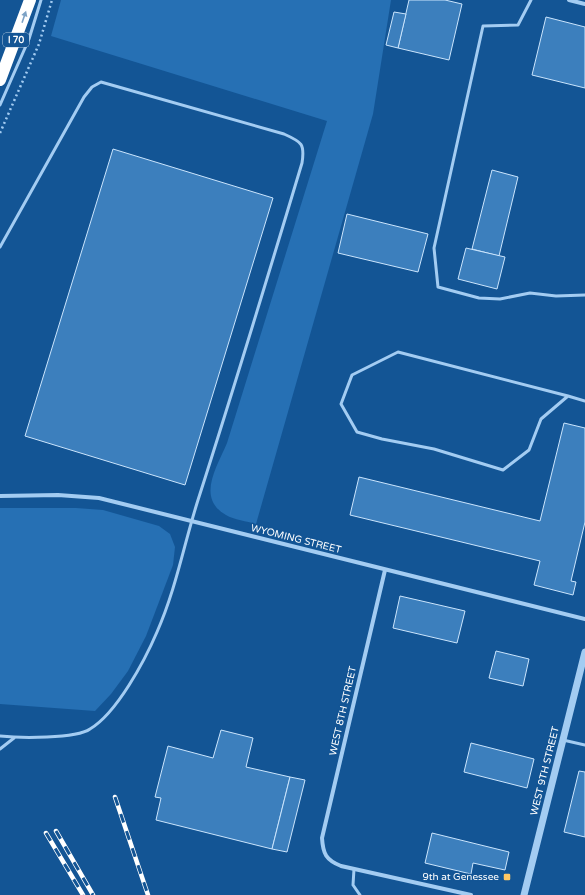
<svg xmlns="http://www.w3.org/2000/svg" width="585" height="895" font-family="'Varela Round',sans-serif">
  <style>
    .green { fill: #2670b4 }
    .building { fill: #3c7fbd; stroke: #cbe5fd }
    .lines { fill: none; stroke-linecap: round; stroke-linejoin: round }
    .path { stroke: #a3ccf2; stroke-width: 2.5; stroke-dasharray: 2 3; stroke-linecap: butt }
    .service { stroke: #a3ccf2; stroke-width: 3 }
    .minor { stroke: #a3ccf2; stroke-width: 4 }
    .tertiary { stroke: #a3ccf2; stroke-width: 7 }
    .motorway { stroke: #fff; stroke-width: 12 }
    .rail-casing { stroke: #fff; stroke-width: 4.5 }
    .rail { stroke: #135595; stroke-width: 3; stroke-dasharray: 9; stroke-linecap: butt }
    .oneway { fill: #7da2c5 }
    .poi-dot { fill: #ffc864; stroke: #135595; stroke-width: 1.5 }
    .labels { text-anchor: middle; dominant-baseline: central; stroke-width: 3; stroke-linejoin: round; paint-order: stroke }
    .shield { fill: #135595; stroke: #b8ccdf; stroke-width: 1 }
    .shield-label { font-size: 9px; font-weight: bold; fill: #fff }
    .street-label { font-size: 10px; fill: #fff; stroke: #135595 }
    .poi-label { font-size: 10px; fill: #fff; stroke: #135595; text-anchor: end }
  </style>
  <rect width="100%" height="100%" fill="#135595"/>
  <g class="green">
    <path d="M61,0H391L373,114L256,524C247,521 234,520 226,515C196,498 217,467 227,443L327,121L51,36Z"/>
    <polygon points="0,508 76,508 103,510 159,526 170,534 175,547 173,565 146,636 128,671 111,694 95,711 0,704"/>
  </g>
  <g class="building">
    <polygon points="409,0 445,0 462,4 449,60 398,48"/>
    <polygon points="394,12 406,14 398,48 386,45"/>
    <polygon points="546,17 585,27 585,88 532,75"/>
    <polygon points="113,149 273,198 185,485 25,436"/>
    <polygon points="492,170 518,177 499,256 472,249"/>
    <polygon points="347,214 428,234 418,272 338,253"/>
    <polygon points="466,248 505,257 497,289 458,279"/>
    <polygon points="564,423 585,428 585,522 571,581 576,582 573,595 534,585 540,561 350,515 359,477 540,521"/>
    <polygon points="400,596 465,611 457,643 393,628"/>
    <polygon points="496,651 529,659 523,686 489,678"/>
    <polygon points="221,730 253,738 246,767 290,777 272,849 156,820 161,798 155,797 168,746 213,758"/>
    <polygon points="471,743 534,759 527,788 464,772"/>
    <polygon points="579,771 585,772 585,837 564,832"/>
    <polygon points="290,777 305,780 287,852 272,849"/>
    <polygon points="432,833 509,852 505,870 473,863 471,874 425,863"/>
  </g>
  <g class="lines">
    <polyline class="path" points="0,133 39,44 52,0"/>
    <g class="service">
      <polyline points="531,0 518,25 483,26 434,248 438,287 479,298 500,299 530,293 556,296 585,295"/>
      <polyline points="0,105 29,39 41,0"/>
      <path d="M0,247L84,97L92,87L101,82L284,134C302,142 305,144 302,163C268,276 234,388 198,500C184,544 176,589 157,632C145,660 117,713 90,729C76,739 19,738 0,736"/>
      <polyline points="568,396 541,419 529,450 503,470 434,449 382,439 357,432 341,404 352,375 398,352 568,396 585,401"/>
      <polyline points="563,740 585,745"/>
      <polyline points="0,749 14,738"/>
      <polyline points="354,869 353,885 360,895"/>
    </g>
    <g class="minor">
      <polyline points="569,0 585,4"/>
      <polyline points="0,496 58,495 99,498 585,619"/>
      <path d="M385,570L322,838C323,854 326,860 341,866L471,895"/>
    </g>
    <polyline class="tertiary" points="524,895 585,652"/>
    <polyline class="motorway" points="0,80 30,0"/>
    <defs>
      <g id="rail">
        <polyline points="115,797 148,895"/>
        <polyline points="56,831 93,895"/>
        <polyline points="46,833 83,895"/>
      </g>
    </defs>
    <use href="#rail" class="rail-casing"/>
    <use href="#rail" class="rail"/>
  </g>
  <defs><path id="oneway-solid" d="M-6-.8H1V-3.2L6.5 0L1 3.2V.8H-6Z"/></defs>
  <use class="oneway" href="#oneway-solid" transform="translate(24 17) rotate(-71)"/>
  <rect class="poi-dot" x="503" y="873" width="8" height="8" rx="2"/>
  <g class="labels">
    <rect class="shield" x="3" y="33" width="26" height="14" rx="3"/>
    <g class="shield-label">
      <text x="16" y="40">I 70</text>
    </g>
    <g class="street-label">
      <text transform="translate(296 539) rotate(14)">WYOMING STREET</text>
      <text transform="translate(343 711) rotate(-77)">WEST 8TH STREET</text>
      <text transform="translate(545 771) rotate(-76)">WEST 9TH STREET</text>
    </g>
    <g class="poi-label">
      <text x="499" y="877">9th at Genessee</text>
    </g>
  </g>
</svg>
